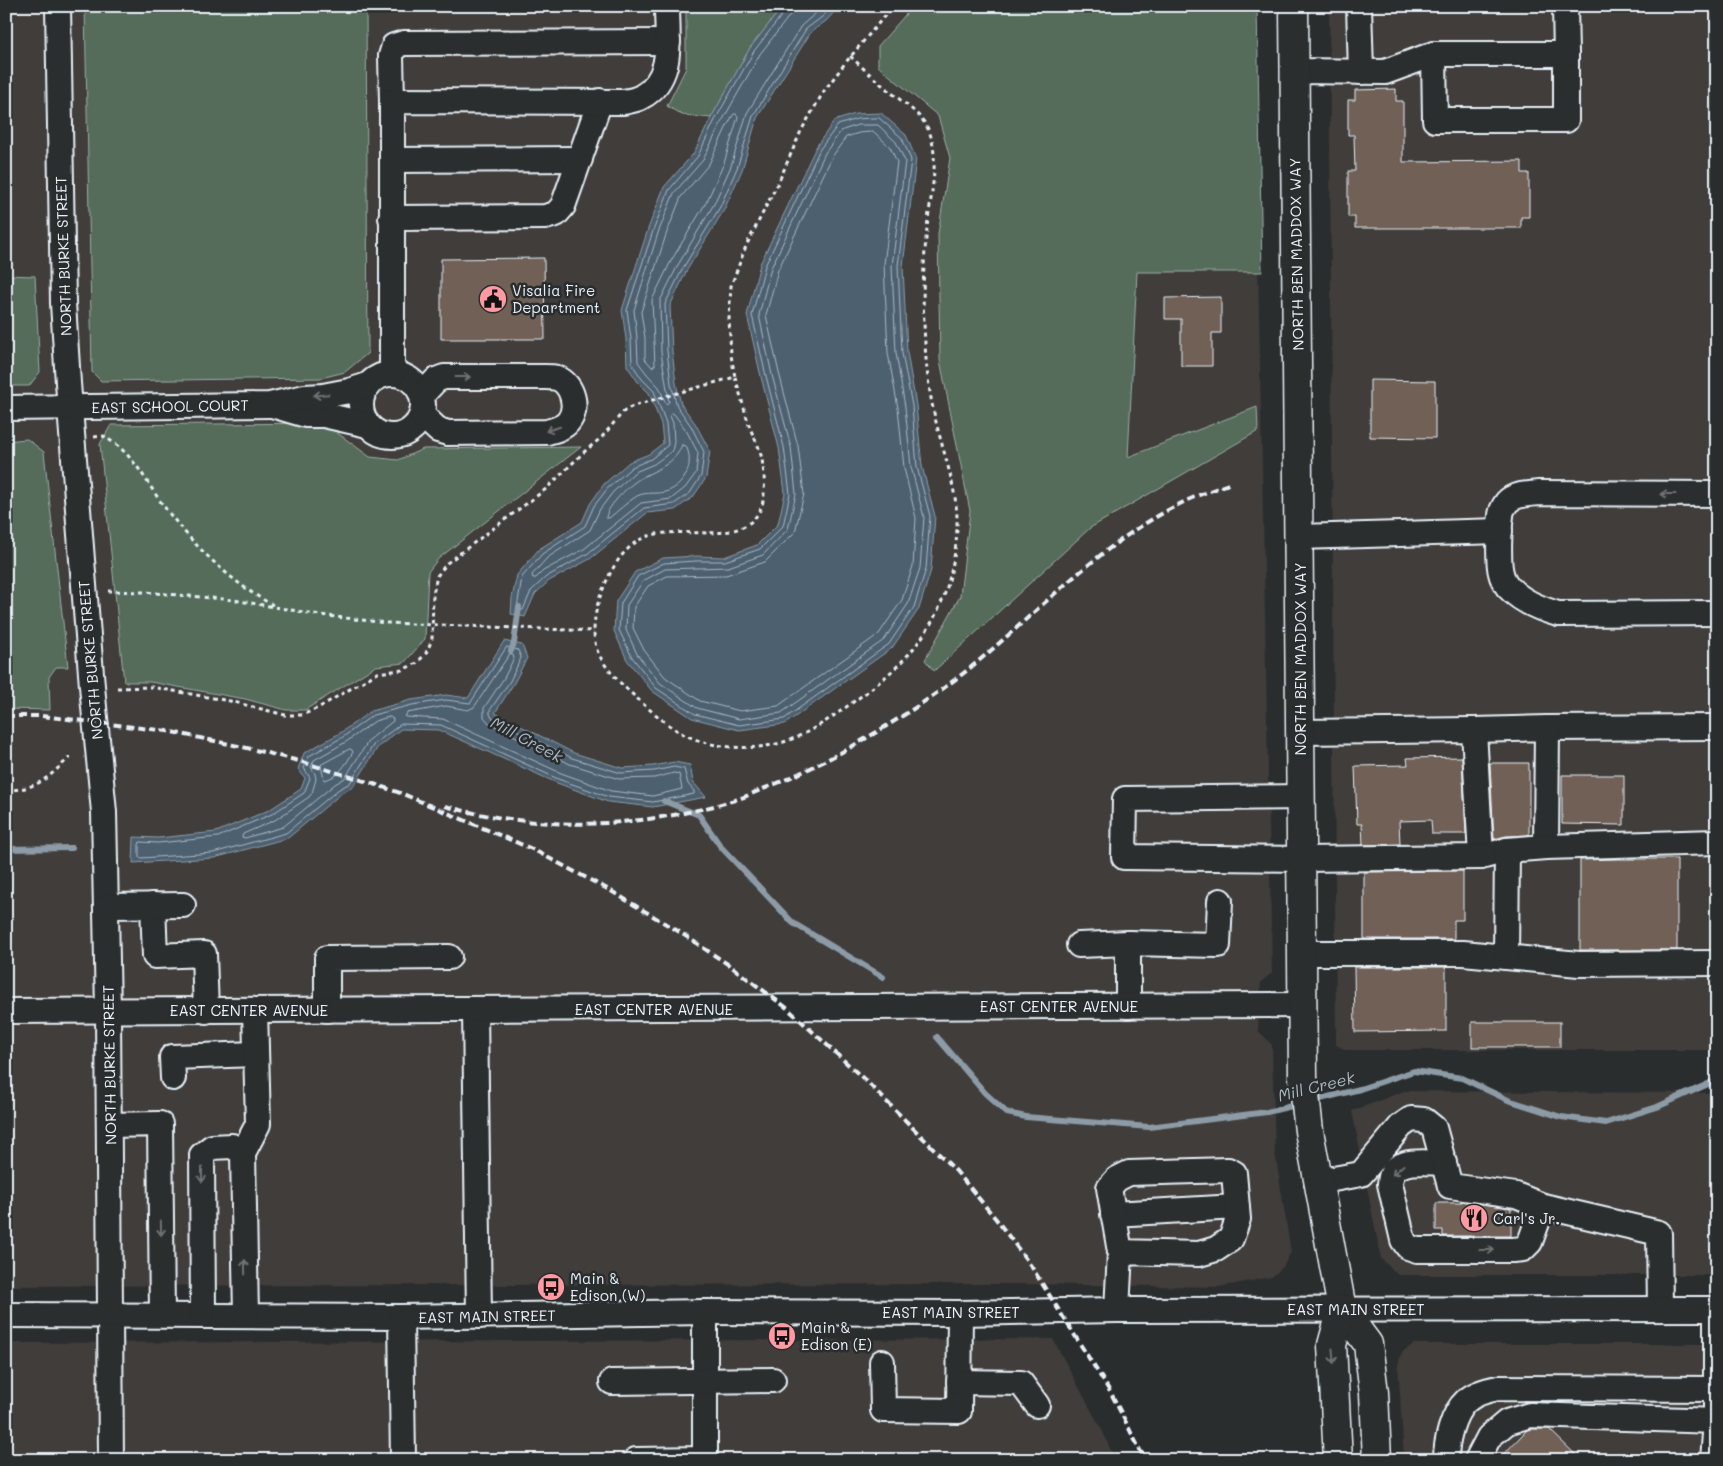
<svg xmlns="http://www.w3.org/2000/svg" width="1723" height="1466" font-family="Mali,sans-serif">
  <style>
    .built { fill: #3f3c3a }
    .green { fill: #546c5a; stroke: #9eaea9 }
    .water { fill: #4e6170; stroke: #8c9ba6 }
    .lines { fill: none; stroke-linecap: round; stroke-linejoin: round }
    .shore { stroke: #aab7c2; stroke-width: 1 }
    .stream { stroke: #8c9ba6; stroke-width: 6 }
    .building { fill: #706057; stroke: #e8f1f8 }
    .minor-casing { stroke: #e8f1f8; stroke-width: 28 }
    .major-casing { stroke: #e8f1f8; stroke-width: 31 }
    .path { stroke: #e8f1f8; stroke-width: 3; stroke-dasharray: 4 4; stroke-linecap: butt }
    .minor { stroke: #2a2d2e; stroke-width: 24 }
    .major { stroke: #2a2d2e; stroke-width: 28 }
    .rail { stroke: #e8f1f8; stroke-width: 4; stroke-dasharray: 8 4; stroke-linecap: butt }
    .oneway { stroke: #6c7275 }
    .labels { text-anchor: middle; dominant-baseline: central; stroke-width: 5; stroke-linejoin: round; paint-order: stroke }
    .street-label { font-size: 15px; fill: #e8f1f8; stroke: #2a2d2e }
    .poi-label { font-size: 15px; fill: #e8f1f8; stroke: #2a2d2e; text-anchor: start }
    .water-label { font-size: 16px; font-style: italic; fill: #aab7c2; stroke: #2a2d2e }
  </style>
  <rect width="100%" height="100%" fill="#2a2d2e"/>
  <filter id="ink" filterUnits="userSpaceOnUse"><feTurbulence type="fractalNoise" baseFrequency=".02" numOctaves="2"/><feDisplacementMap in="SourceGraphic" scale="10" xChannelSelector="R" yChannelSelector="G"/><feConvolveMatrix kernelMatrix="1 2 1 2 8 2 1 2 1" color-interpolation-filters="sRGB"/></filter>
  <g filter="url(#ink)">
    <g class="built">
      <polygon points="6,6 1253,6 1272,973 1261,982 1258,1030 1272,1045 1275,1152 1291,1252 1283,1267 1272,1277 1219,1287 1015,1284 6,1286"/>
      <polygon points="1329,6 1717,6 1717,1050 1346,1050 1336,1045"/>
      <polygon points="1404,1091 1717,1093 1717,1275 1398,1275 1381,1259 1352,1111"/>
      <polygon points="1053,1339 1103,1432 1115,1460 6,1460 6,1343"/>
      <polygon points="1414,1344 1717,1344 1717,1460 1404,1460 1398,1364 1402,1352"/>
    </g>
    <g class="green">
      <polygon points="85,6 652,6 652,9 366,8 368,353 345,372 321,378 101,381 92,372"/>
      <polygon points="686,6 783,6 750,48 711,118 682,115 667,106 686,68"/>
      <polygon points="913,6 1257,6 1262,272 1137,272 1128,457 1257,407 1258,431 1090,528 934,671 925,660 960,596 970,511 940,360 938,234 950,158 938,116 878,66 878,46"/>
      <polygon points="6,275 35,276 40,372 29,386 6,386"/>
      <polygon points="324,423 370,457 398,460 423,449 581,447 438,559 428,572 425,639 404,663 376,666 305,710 286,710 245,699 150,682 124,682 100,444 111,425"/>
      <polygon points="27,439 44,452 68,667 56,667 49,677 50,710 6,709 6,441"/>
    </g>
    <g class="water">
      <polygon points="783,6 840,6 826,21 811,32 757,118 742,170 724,210 687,270 670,306 672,351 676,383 681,404 695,423 710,451 706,478 693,497 675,510 647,513 590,559 549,581 535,594 525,617 511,614 512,598 517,575 539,549 582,522 590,504 604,484 629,462 649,454 663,443 661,424 649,393 638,382 627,366 626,339 622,310 648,229 664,187 694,153 711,118 750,48"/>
      <polygon points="881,113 906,135 916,159 903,266 907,352 916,405 922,466 935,516 931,570 919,609 892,648 785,724 739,730 692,718 652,691 627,660 614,631 616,601 635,572 663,558 696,556 724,557 757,545 778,524 785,493 779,448 761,377 747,315 760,264 816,147 834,121 855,114"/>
      <polygon points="504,641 522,645 527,658 514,683 495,713 574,753 622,768 653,766 674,762 690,765 693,782 706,797 653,807 608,802 557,783 439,730 401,729 378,747 353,787 342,793 288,838 214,858 133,863 134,837 158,838 216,832 269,810 301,789 305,778 298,769 304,753 340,733 371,711 411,700 446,695 468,698"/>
    </g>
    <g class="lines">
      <g class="shore">
        <polyline points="786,6 785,11 754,51 715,120 698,156 669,190 653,231 627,310 631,339 632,364 642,379 654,391 666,423 668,445 651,459 632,467 608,488 594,506 585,526 542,554 522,577 517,608 518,610 523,610 531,591 546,577 587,554 644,508 674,504 690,493 701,476 704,452 691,426 677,406 671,384 667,351 665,304 683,268 720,207 737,168 753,116 806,29 822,17 833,6"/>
        <polyline points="792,6 790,15 760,54 721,123 703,160 674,193 658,233 634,310 637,338 638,362 647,374 659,387 666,404 669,402 661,352 660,301 678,265 714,204 731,166 747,113 801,26 824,6"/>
        <polygon points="736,114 738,117 724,163 707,201 671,261 652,300 655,365 652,367 645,359 645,338 641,312 666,235 681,197 709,164 727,126 733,115"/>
        <polygon points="879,118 902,138 911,160 898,266 902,353 912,406 917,467 930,516 926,569 914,607 889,644 784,719 739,725 695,714 656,688 632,657 619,630 621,603 638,576 664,563 696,561 725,561 760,549 783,526 790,494 784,447 766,376 752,315 765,266 820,149 838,125 857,119"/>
        <polygon points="858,125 878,125 896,142 905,161 892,266 896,353 905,407 911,467 924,517 920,568 908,604 884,640 781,713 739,719 697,708 660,683 637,654 626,630 627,605 643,581 665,569 728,567 763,555 788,529 796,494 791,447 772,375 759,315 771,268 825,153 841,131"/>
        <polygon points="874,132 890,147 897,162 884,264 888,353 898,408 904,468 916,518 913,566 902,600 879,634 778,706 740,711 700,701 665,677 644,650 633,628 634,607 648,586 667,576 726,575 765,562 795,532 804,494 798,446 779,373 766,315 778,270 832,157 846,137 859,133"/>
        <polygon points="672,413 674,414 686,430 698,453 696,473 685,488 671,499 641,503 584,549 543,571 536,578 533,578 532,575 547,558 590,530 600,509 613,492 635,472 654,464 672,451 674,442 673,423 670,416"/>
        <path d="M682,445L686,446C694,462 687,484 668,491C659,495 647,491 637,496C627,502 618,511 609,518H606C606,507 631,483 641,478C657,469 675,464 682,445Z"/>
        <polygon points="507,647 518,650 521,658 510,681 490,710 490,714 492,718 572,758 621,773 654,771 674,767 684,769 688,784 694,791 694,794 653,802 609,797 558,779 441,725 401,724 374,744 350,783 339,789 286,833 213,853 141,858 139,857 139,845 140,842 158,843 218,837 272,814 304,793 310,778 304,768 309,756 343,737 373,715 412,705 446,700 470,703"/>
        <polygon points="510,654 513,655 514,658 504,678 484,708 484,717 489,723 570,764 619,779 654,778 674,773 679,774 682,789 653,796 611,791 561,773 443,719 405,717 407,713 446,706 468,710 474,707"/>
        <polygon points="390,717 393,719 393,721 369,740 345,778 335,784 283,827 245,838 242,837 243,834 275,820 309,797 312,793 316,779 315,774 311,767 314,760 346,742 375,721"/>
        <path d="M350,749L352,750L353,752C346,764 338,778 324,780L321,765Z"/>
      </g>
      <g class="stream">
        <polyline points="511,651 514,643 519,607"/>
        <polyline points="664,801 699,815 721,847 793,923 883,977"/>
        <polyline points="6,849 72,848"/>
        <polyline points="937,1037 985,1093 1007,1113 1026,1117 1149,1127 1267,1112 1300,1104"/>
        <polyline points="1312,1101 1360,1089 1414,1071 1462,1078 1508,1100 1561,1117 1606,1123 1657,1107 1717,1080"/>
      </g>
    </g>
    <g class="building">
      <polygon points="1396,89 1396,101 1403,101 1403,162 1522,161 1522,173 1529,173 1529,217 1521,217 1521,228 1355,228 1355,217 1348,217 1348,171 1355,171 1354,135 1348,135 1348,100 1355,100 1355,90"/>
      <polygon points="544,258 545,339 441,339 441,259"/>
      <polygon points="1221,297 1221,333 1212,333 1212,366 1181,366 1181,319 1165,319 1165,298"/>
      <polygon points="1370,380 1435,381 1435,438 1370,437"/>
      <polygon points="1462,757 1466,834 1432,834 1431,820 1399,821 1400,844 1363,845 1362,824 1357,824 1355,766 1408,765 1407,758"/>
      <polygon points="1490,763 1529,763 1529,835 1506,836 1494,839"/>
      <polygon points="1562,775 1624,775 1624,825 1562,824"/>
      <polygon points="1618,859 1677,859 1677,950 1580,950 1580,860"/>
      <polygon points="1463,871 1463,920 1454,920 1454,939 1364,939 1364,872"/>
      <polygon points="1354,967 1446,967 1446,1031 1355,1032"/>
      <rect x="1472" y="1022" width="88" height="25"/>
      <polygon points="1461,1201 1511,1208 1511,1236 1443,1236 1443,1230 1436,1230 1436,1203 1461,1203"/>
      <polygon points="1532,1429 1549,1429 1581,1460 1498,1460 1527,1430"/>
    </g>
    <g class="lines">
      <defs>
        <g id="minor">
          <polyline points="58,6 63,303 68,383 92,686 104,812 108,1011 111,1460"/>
          <polyline points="1359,6 1361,72"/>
          <polyline points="1434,54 1435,120 1566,120 1566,54"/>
          <polyline points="1295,71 1385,72 1434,54 1566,54 1565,6"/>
          <polyline points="392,101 391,56 394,46 404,43 668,42"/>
          <polyline points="392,160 580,159"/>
          <polyline points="391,218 545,217 556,214 563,206 600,101"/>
          <circle cx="392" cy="405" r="31"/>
          <path d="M392,374V101L623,102C629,101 636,100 641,97C675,79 667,38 667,6"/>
          <path d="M422,395L436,380L444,377H545C548,377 553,377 557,378C573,384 579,409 568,422C563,428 555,430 547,432L448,433L438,430L422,415"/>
          <polyline points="272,405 306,415 324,415 368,425"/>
          <polyline points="6,408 270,405 305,397 323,396 349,391 368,385"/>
          <path d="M1717,494L1539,493C1530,494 1514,494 1507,502C1504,506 1501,511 1501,516C1499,527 1498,563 1501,573C1502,578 1505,583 1508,587C1521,601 1540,609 1558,614L1717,613"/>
          <polyline points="1299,537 1500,531"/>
          <polyline points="1547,728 1717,727"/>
          <polyline points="1474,730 1547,728 1546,847"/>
          <polyline points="1300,732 1474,730 1481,857"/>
          <polyline points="1301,797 1125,799 1124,857 1301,859 1481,857 1507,850 1546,847 1717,842"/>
          <polyline points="153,905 155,956 204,954 206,1011"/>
          <polyline points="106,906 183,905"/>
          <polyline points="1079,945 1128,943"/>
          <polyline points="1302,953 1463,953 1579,964 1717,963"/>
          <polyline points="1506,957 1507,850"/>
          <polyline points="1128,1006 1128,943 1218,945 1220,901"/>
          <polyline points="327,1010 327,958 449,957"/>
          <polyline points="475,1010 479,1316"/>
          <polyline points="6,1011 1302,1005"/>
          <polyline points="173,1078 172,1057 256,1054"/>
          <polyline points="109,1125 160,1124 162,1315"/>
          <polyline points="243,1153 258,1124 255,1010"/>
          <path d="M1444,1163C1424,1163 1391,1156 1390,1184L1403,1240L1408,1247L1417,1250H1513L1523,1249L1530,1242L1543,1206"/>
          <polyline points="1317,1182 1361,1174 1401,1126 1411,1119 1424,1120 1434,1128 1450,1186 1516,1195 1543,1206 1659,1233 1660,1308"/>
          <polyline points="1113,1214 1237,1207"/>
          <polyline points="1117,1310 1120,1252 1199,1254 1216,1249 1231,1239 1238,1219 1234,1173 1228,1170 1129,1173 1117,1179 1109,1188 1120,1252"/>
          <polyline points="705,1312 705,1460"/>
          <polyline points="6,1315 401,1317 705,1312 960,1313 1117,1310 1717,1309"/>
          <polyline points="203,1315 202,1155 212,1147 232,1146 243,1153 246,1316"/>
          <polyline points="401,1317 403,1460"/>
          <polyline points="882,1362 883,1410 959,1411 960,1313"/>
          <polyline points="612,1382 773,1380"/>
          <polyline points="959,1382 1021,1383 1037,1405"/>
          <polyline points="636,1460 705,1459"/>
          <path d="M1446,1460C1446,1442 1452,1414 1466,1401C1475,1393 1487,1390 1498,1388L1717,1389"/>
          <polyline points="1477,1460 1489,1437 1507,1422 1530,1415 1717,1421"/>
          <polyline points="1713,1460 1716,1421 1716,1309"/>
        </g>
        <g id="major">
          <polyline points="1294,6 1303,1077 1309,1131 1342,1309 1368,1344 1374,1393 1377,1460"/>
          <polyline points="1338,1460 1332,1345 1342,1309"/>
        </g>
      </defs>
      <use href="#minor" class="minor-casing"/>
      <use href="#major" class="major-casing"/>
      <g class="path">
        <path d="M735,377C740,393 744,409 749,425C752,434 757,442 760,451C764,466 767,493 761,508C741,553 670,518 636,542C618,555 609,574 601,594C595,610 591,633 597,650C606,672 626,688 643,704C655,714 669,726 683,734C713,749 755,752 787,741C814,731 837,714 860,697C900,668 932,635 947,587C953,567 957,545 957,524C958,489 941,447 934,413C927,382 925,352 924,321C922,290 924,258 927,228C930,199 941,156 928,129C921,114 905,104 893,94C878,82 864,69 850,56"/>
        <path d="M94,437L104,436C109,440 115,443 119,447C138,463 149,486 163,505C189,541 233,585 273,605"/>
        <polyline points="108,591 144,592 234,600 320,615 387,623 594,631"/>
        <polyline points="117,688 151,687 230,701 285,715 302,715 318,708 377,673 402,670 417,663 426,653 432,640 433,594 437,576 447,563 546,489 584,452 602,437 623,412 631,407 649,401 735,377 731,355 729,319 731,286 746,246 779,181 801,131 824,91 846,62 893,6"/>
        <path d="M6,790C37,790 49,777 70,757"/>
      </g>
      <use href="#minor" class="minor"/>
      <use href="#major" class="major"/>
      <g class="rail">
        <polyline points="6,716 42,716 167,731 243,747 299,761 371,783 403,794 532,849 611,891 678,931 729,965 787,1008 866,1081 956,1171 996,1219 1031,1266 1111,1393 1145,1460"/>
        <path d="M445,806C542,832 639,829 735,800C746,797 757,791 768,787C805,772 840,754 875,733C908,713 940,692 970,668C1036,614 1096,548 1172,508C1190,498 1209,491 1229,484"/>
      </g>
    </g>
    <defs><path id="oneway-shaft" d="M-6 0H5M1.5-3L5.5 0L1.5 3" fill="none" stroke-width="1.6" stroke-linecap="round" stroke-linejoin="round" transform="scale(1.25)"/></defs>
    <g class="oneway">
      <use href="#oneway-shaft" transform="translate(463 377)"/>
      <use href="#oneway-shaft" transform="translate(321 395) rotate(175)"/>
      <use href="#oneway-shaft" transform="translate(553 429) rotate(163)"/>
      <use href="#oneway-shaft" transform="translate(1668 494) rotate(-180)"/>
      <use href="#oneway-shaft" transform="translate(1398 1170) rotate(138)"/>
      <use href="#oneway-shaft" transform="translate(202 1175) rotate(90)"/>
      <use href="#oneway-shaft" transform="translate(161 1228) rotate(89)"/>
      <use href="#oneway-shaft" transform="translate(1487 1250)"/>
      <use href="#oneway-shaft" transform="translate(245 1267) rotate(-91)"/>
      <use href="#oneway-shaft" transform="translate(1333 1356) rotate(86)"/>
    </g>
  </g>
  <defs>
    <symbol id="civic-disc" viewBox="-11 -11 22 22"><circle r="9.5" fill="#ff9aa2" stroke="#2a2d2e"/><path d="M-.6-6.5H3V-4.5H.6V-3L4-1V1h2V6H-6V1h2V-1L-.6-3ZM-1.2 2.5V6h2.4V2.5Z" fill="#111"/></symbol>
    <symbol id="restaurant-disc" viewBox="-11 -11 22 22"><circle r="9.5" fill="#ff9aa2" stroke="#2a2d2e"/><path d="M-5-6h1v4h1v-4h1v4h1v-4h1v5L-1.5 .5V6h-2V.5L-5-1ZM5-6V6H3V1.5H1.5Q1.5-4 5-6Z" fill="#111"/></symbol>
    <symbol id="bus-disc" viewBox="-11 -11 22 22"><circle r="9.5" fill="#ff9aa2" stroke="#2a2d2e"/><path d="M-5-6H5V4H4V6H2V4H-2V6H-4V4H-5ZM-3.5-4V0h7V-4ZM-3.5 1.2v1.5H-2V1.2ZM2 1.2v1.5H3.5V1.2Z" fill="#111"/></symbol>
  </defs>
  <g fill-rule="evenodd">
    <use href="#civic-disc" x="477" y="283" width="32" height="32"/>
    <use href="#restaurant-disc" x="1458" y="1202" width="32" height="32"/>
    <use href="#bus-disc" x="535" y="1271" width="32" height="32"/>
    <use href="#bus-disc" x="766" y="1320" width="32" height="32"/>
  </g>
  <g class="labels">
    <g class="street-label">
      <text transform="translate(1296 254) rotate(-91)">NORTH BEN MADDOX WAY</text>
      <text transform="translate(63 256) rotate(-92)">NORTH BURKE STREET</text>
      <text transform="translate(170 406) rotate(-1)">EAST SCHOOL COURT</text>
      <text transform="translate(1300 659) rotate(-90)">NORTH BEN MADDOX WAY</text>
      <text transform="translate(90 660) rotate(-95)">NORTH BURKE STREET</text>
      <text x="1059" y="1006">EAST CENTER AVENUE</text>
      <text x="654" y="1009">EAST CENTER AVENUE</text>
      <text x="249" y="1010">EAST CENTER AVENUE</text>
      <text transform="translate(109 1065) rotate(-91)">NORTH BURKE STREET</text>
      <text x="1356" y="1309">EAST MAIN STREET</text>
      <text x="951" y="1312">EAST MAIN STREET</text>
      <text transform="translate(487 1316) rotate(-1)">EAST MAIN STREET</text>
    </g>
    <g class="poi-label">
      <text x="512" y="290">Visalia Fire<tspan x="512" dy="17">Department</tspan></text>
      <text x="1493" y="1218">Carl's Jr.</text>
      <text x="570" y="1278">Main &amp;<tspan x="570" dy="17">Edison (W)</tspan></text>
      <text x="801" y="1327">Main &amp;<tspan x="801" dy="17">Edison (E)</tspan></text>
    </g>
    <g class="water-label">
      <text transform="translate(527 739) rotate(28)">Mill Creek</text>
      <text transform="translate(1316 1086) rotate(-14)">Mill Creek</text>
    </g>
  </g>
  <rect width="1723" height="1466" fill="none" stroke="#2a2d2e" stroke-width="25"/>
  <rect x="12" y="12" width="1698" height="1441" fill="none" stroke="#e8f1f8" stroke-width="2" filter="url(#ink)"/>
</svg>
